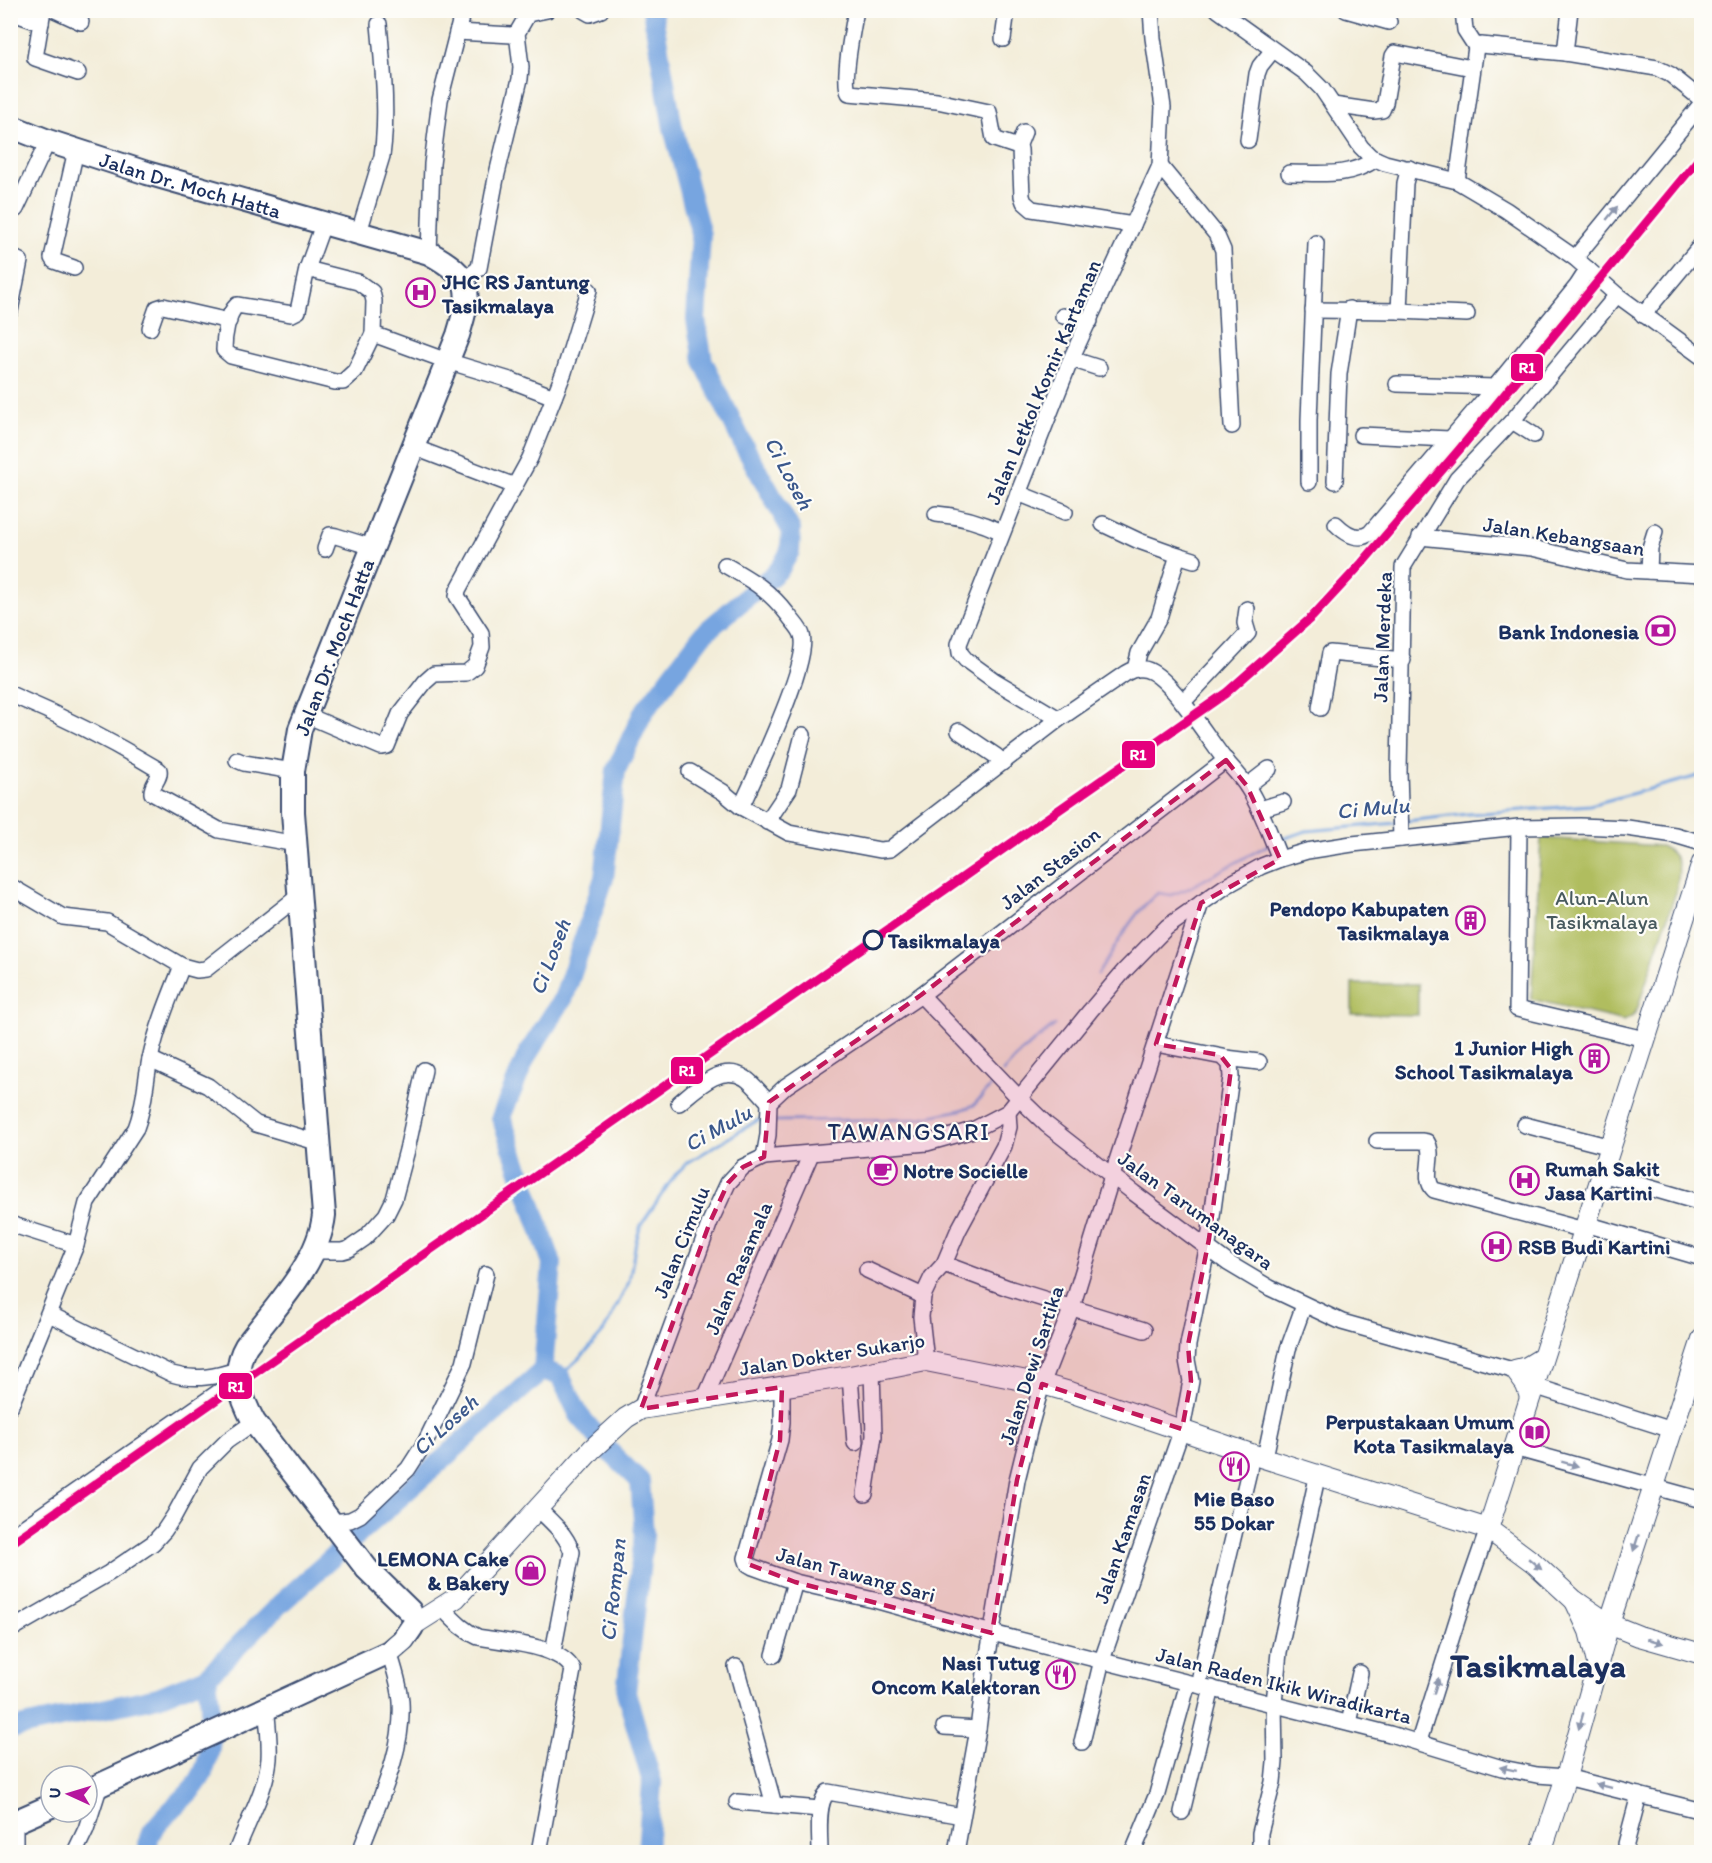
<svg xmlns="http://www.w3.org/2000/svg" width="1712" height="1863" font-family="Itim,sans-serif">
  <style>
    .green { fill: #b0bd5f; stroke: #66765e; stroke-width: 1.5 }
    .lines { fill: none; stroke-linecap: round; stroke-linejoin: round }
    .stream { stroke: #77a5e0; stroke-width: 3 }
    .river { stroke: #77a5e0; stroke-width: 20 }
    .minor-casing { stroke: #3b4c70; stroke-width: 18 }
    .major-casing { stroke: #3b4c70; stroke-width: 22 }
    .highway-casing { stroke: #3b4c70; stroke-width: 26 }
    .minor { stroke: #fff; stroke-width: 15 }
    .major { stroke: #fff; stroke-width: 20 }
    .highway { stroke: #fff; stroke-width: 22 }
    .rail-1-casing { stroke: #fdfcf7; stroke-width: 14 }
    .rail-1 { stroke: #e5007d; stroke-width: 9 }
    .oneway { fill: #8d97ae }
    .marked { fill: #c2185b; fill-opacity: 0.2; stroke: #c2185b; stroke-width: 4.5; stroke-dasharray: 12 8; stroke-linejoin: round }
    .stop-dot { fill: #fdfcf7; stroke: #1b2f5e; stroke-width: 3 }
    .labels { text-anchor: middle; dominant-baseline: central; stroke-width: 4.5; stroke-linejoin: round; paint-order: stroke }
    .street-label { font-size: 21px; fill: #1b2f5e; stroke: #fdfcf7 }
    .poi-label { font-size: 21px; font-weight: bold; fill: #1b2f5e; stroke: #fdfcf7; text-anchor: end }
    .park-label { font-size: 21px; fill: #485a5e; stroke: #fdfcf7 }
    .stop-label { font-size: 21px; font-weight: bold; fill: #1b2f5e; stroke: #fdfcf7; text-anchor: start }
    .water-label { font-size: 22px; font-style: italic; fill: #3b588c; stroke: #fdfcf7 }
    .quarter-label { font-size: 24px; letter-spacing: 1.5px; fill: #1b2f5e; stroke: #fdfcf7 }
    .town-label { font-size: 33px; font-weight: bold; fill: #1b2f5e; stroke: #fdfcf7 }
    .line-badge { stroke: #fdfcf7; stroke-width: 2 }
    .badge-label { font-size: 16px; text-anchor: middle; font-weight: bold; fill: #fff }
  </style>
  <rect width="100%" height="100%" fill="#fdfcf7"/>
  <filter id="ink" filterUnits="userSpaceOnUse"><feTurbulence type="fractalNoise" baseFrequency=".0167" numOctaves="2"/><feDisplacementMap in="SourceGraphic" scale="12" xChannelSelector="R" yChannelSelector="G"/><feConvolveMatrix kernelMatrix="1 2 1 2 8 2 1 2 1" color-interpolation-filters="sRGB"/></filter>
  <filter id="wash" filterUnits="userSpaceOnUse"><feTurbulence type="fractalNoise" baseFrequency=".008" numOctaves="4" result="noise"/><feDisplacementMap in="SourceGraphic" scale="24" xChannelSelector="R" yChannelSelector="G"/><feGaussianBlur stdDeviation="1.35" result="paint"/><feColorMatrix in="noise" values="0 0 0 0 0 0 0 0 0 0 0 0 0 0 0 0 0 1.4 0 .05"/><feComposite in="paint" operator="in"/></filter>
  <g filter="url(#wash)">
    <rect width="100%" height="100%" fill="#f3edd9"/>
    <g class="green">
      <path d="M1541,838L1661,846C1683,856 1680,872 1676,892L1637,1010L1633,1016L1624,1021L1531,999Z"/>
      <polygon points="1352,984 1418,984 1418,1015 1352,1014"/>
    </g>
    <g class="lines">
      <g class="stream">
        <polyline points="1407,821 1468,814 1590,805 1702,775"/>
        <polyline points="1277,841 1306,831 1397,823"/>
        <path d="M1098,974C1116,946 1132,913 1158,893L1171,895L1187,889L1268,845"/>
        <polyline points="1003,1072 1021,1052 1055,1025"/>
        <polyline points="774,1121 915,1119 961,1110 974,1105 997,1079"/>
        <polyline points="560,1376 583,1355 604,1331 629,1282 636,1241 641,1225 675,1175 687,1163 758,1120 764,1120"/>
      </g>
      <g class="river">
        <polyline points="543,1370 560,1376 579,1415 612,1454 640,1481 644,1535 626,1692 652,1782 647,1852"/>
        <polyline points="10,1729 158,1697 207,1677 280,1604 543,1370 552,1263 501,1117 527,1055 564,997 604,878 616,770 643,713 703,634 780,569 790,551 791,530 743,444 703,361 696,320 701,235 673,128 652,10"/>
        <path d="M148,1852C148,1848 148,1842 149,1838C153,1824 185,1799 195,1786C218,1756 211,1712 207,1677"/>
      </g>
    </g>
  </g>
  <g filter="url(#ink)">
    <g class="lines">
      <defs>
        <g id="minor">
          <polyline points="43,10 35,58 78,73"/>
          <polyline points="55,10 81,22"/>
          <polyline points="583,10 590,14 601,10"/>
          <path d="M856,10C853,26 842,82 849,93L937,101L989,112L994,139L1018,147L1020,149L1022,196L1024,202L1032,209L1133,225"/>
          <polyline points="1218,10 1306,73 1322,89 1361,147 1371,157 1385,163 1457,181 1506,210 1575,258 1617,295 1702,357"/>
          <polyline points="1346,10 1389,22"/>
          <polyline points="10,12 41,23"/>
          <polyline points="457,32 512,35 517,33"/>
          <polyline points="1003,39 1007,10"/>
          <polyline points="1476,47 1481,45 1565,53 1657,68 1671,75 1702,100"/>
          <polyline points="1565,53 1570,10"/>
          <polyline points="1333,105 1374,111 1382,110 1385,103 1393,56 1395,53 1472,68"/>
          <polyline points="1248,140 1257,74 1260,66 1273,50"/>
          <polyline points="1018,147 1024,132"/>
          <polyline points="1160,166 1216,234 1223,250 1232,426"/>
          <path d="M1289,173C1321,173 1348,178 1376,159"/>
          <polyline points="1457,181 1476,47 1465,30 1463,10"/>
          <polyline points="16,209 48,141"/>
          <path d="M359,232L382,156C388,113 383,68 379,24"/>
          <polyline points="429,253 432,164 440,100 463,10"/>
          <polyline points="10,256 20,261 10,311"/>
          <polyline points="1575,258 1702,103"/>
          <polyline points="74,268 54,261 52,258 76,150"/>
          <path d="M307,269L358,282L372,292L374,301L373,334L355,371L343,382H335L231,356L224,350C224,337 227,314 237,305L292,314L298,311Z"/>
          <polyline points="307,269 324,222"/>
          <polyline points="464,280 479,268 496,178 520,79 521,67 517,33 528,14 547,10"/>
          <polyline points="1313,310 1399,311 1405,183 1409,168"/>
          <polyline points="1399,311 1467,314"/>
          <polyline points="1643,315 1702,244"/>
          <polyline points="1063,316 1090,321"/>
          <polyline points="150,328 157,308 163,306 229,321"/>
          <polyline points="373,334 447,361 510,380 554,397"/>
          <polyline points="1071,359 1099,368"/>
          <polyline points="1397,384 1495,387 1577,286 1588,269"/>
          <polyline points="1512,421 1534,435"/>
          <polyline points="1361,435 1450,439"/>
          <polyline points="413,447 515,486"/>
          <polyline points="1335,481 1339,374 1349,309"/>
          <polyline points="1309,482 1309,420 1316,243"/>
          <polyline points="1018,493 1065,512"/>
          <path d="M936,514C960,516 981,522 1002,532"/>
          <polyline points="1103,524 1139,541 1178,555 1159,618 1139,653 1135,669"/>
          <path d="M1336,524C1345,533 1358,542 1370,533L1495,387"/>
          <polyline points="1420,537 1532,548 1627,570 1702,574"/>
          <polyline points="325,549 330,535 336,536 372,547"/>
          <polyline points="1178,555 1194,560"/>
          <path d="M725,565C753,581 769,590 789,616C793,622 800,628 802,635C811,660 754,779 741,807"/>
          <polyline points="1649,571 1650,548 1655,532"/>
          <path d="M10,694C62,716 111,741 159,770C161,779 151,784 152,793L219,830L296,844"/>
          <polyline points="1183,702 1248,633 1245,623 1247,609"/>
          <polyline points="1320,708 1330,653 1403,660"/>
          <polyline points="306,715 381,747 387,746 400,714 425,682 434,674 466,673 475,666 482,647 481,633 457,596 458,590 530,458 564,372 589,290"/>
          <polyline points="1059,719 995,681 966,660 960,653 959,644 1071,359 1160,166 1163,107 1153,38 1151,10"/>
          <polyline points="959,731 996,756 1003,762"/>
          <polyline points="237,760 244,763 293,771"/>
          <path d="M690,772L723,792L741,807L789,833L880,850L890,849L1059,719L1126,673C1134,668 1143,667 1152,672C1175,685 1207,737 1225,760C1233,769 1242,778 1248,788C1262,810 1270,835 1280,859"/>
          <polyline points="1247,786 1269,769"/>
          <polyline points="1260,809 1283,802"/>
          <polyline points="767,822 789,789 803,735"/>
          <polyline points="1519,827 1517,1009 1645,1039"/>
          <polyline points="1401,839 1399,771 1403,567 1457,479 1512,421 1617,295"/>
          <polyline points="10,886 63,917 107,922 182,966"/>
          <polyline points="921,995 1019,1098 1047,1125 1134,1193 1228,1263 1270,1288 1342,1322 1523,1373"/>
          <polyline points="1226,1058 1259,1062"/>
          <polyline points="150,1059 208,1086 256,1124 320,1143"/>
          <path d="M679,1103C697,1088 721,1063 745,1078C754,1084 761,1094 769,1102"/>
          <polyline points="1525,1125 1611,1147"/>
          <path d="M1377,1141H1421L1427,1142C1436,1157 1421,1177 1434,1190L1584,1230"/>
          <polyline points="764,1157 768,1135 769,1102 786,1086 921,995 1226,760"/>
          <polyline points="1602,1174 1702,1203"/>
          <polyline points="10,1224 76,1245"/>
          <polyline points="1586,1224 1702,1258"/>
          <polyline points="315,1251 342,1251 349,1249 365,1238 386,1215 394,1199 407,1150 424,1070"/>
          <polyline points="944,1264 1008,1288 1144,1330"/>
          <polyline points="867,1270 923,1296"/>
          <path d="M49,1314L172,1374C195,1381 216,1377 239,1369"/>
          <polyline points="926,1361 921,1317 923,1296 932,1277 944,1264 958,1231 1004,1146 1009,1127 1008,1112"/>
          <polyline points="850,1376 855,1443"/>
          <polyline points="1534,1386 1672,1430"/>
          <polyline points="782,1387 782,1422 780,1440 746,1558 748,1564 753,1567 795,1582 878,1601 992,1633 1390,1734 1502,1768 1537,1775 1566,1777 1702,1811"/>
          <polyline points="705,1398 811,1154"/>
          <path d="M10,1407L76,1245L87,1203L136,1128C145,1105 145,1083 150,1059C157,1027 170,996 182,966L197,970L206,969L300,895"/>
          <polyline points="641,1409 710,1222 728,1183 743,1167 764,1157 927,1143 973,1130 1008,1112 1090,1011 1124,971 1167,927 1226,886 1262,866 1280,859 1307,851 1352,844 1519,827 1580,826 1627,828 1675,835 1702,843"/>
          <polyline points="1514,1448 1702,1500"/>
          <polyline points="1265,1457 1288,1349 1304,1305"/>
          <polyline points="865,1494 874,1436 872,1372"/>
          <path d="M537,1508C551,1521 566,1534 572,1552L553,1652"/>
          <polyline points="333,1522 350,1520 360,1515 408,1469 426,1441 464,1363 486,1274"/>
          <polyline points="10,1537 239,1378"/>
          <path d="M441,1607C453,1619 462,1630 478,1637C504,1642 561,1645 573,1670L539,1852"/>
          <polyline points="10,1630 109,1573 153,1543 164,1531 174,1516 200,1468 227,1441 254,1422"/>
          <polyline points="774,1655 795,1582"/>
          <polyline points="736,1667 774,1805 737,1802"/>
          <polyline points="1198,1685 1249,1471 1251,1454"/>
          <polyline points="1349,1723 1360,1673"/>
          <polyline points="944,1727 978,1729"/>
          <polyline points="1419,1741 1464,1598 1488,1529"/>
          <polyline points="1082,1742 1102,1660 1182,1429 1191,1381 1187,1360 1188,1345 1209,1239 1231,1077 1230,1064 1223,1057 1156,1044"/>
          <polyline points="774,1805 820,1809"/>
          <polyline points="1182,1812 1212,1688"/>
          <polyline points="15,1822 15,1852"/>
          <polyline points="1626,1844 1639,1795"/>
          <polyline points="75,1852 86,1829 100,1785"/>
          <path d="M236,1852C247,1822 266,1791 269,1759C270,1741 268,1724 266,1707"/>
          <path d="M360,1852C377,1805 404,1753 401,1702C400,1685 394,1668 389,1652"/>
          <path d="M820,1852C820,1836 816,1803 828,1792L962,1816"/>
          <polyline points="956,1852 978,1729 985,1673 1017,1480 1030,1427 1042,1384 1072,1307 1112,1176 1201,903"/>
          <polyline points="1133,1852 1157,1794 1188,1683"/>
          <polyline points="1260,1852 1260,1833 1273,1782 1275,1762 1274,1703 1279,1652 1318,1473"/>
        </g>
        <g id="major">
          <polyline points="1530,1397 1526,1385 1515,1370 1527,1367 1542,1358"/>
          <polyline points="1488,1529 1702,863"/>
          <polyline points="1575,1601 1589,1631 1597,1663"/>
          <polyline points="415,1624 456,1598 592,1449 626,1418 641,1409 850,1376 926,1361 1042,1384 1070,1392 1251,1454 1488,1529 1534,1563 1574,1600 1609,1624 1639,1636 1702,1654"/>
          <polyline points="1541,1852 1566,1777 1609,1624 1702,1339"/>
        </g>
        <g id="highway">
          <path id="s1" d="M10,126L48,141L147,173L429,253C473,277 472,289 458,335L300,729L293,771V812L324,1215C319,1263 274,1308 246,1346C231,1371 241,1398 254,1422L367,1569L410,1611"/>
          <polyline points="87,1791 389,1652 403,1640 412,1627"/>
          <polyline points="10,1824 51,1806"/>
        </g>
      </defs>
      <use href="#minor" class="minor-casing"/>
      <use href="#major" class="major-casing"/>
      <use href="#highway" class="highway-casing"/>
      <use href="#minor" class="minor"/>
      <use href="#major" class="major"/>
      <use href="#highway" class="highway"/>
      <defs>
        <polyline id="rail-1" points="10,1544 1226,693 1312,617 1362,563 1459,450 1702,155"/>
      </defs>
      <use href="#rail-1" class="rail-1-casing"/>
      <use href="#rail-1" class="rail-1"/>
    </g>
    <defs><path id="oneway-solid" d="M-6-.8H1V-3.2L6.5 0L1 3.2V.8H-6Z" transform="scale(1.5)"/></defs>
    <g class="oneway">
      <use href="#oneway-solid" transform="translate(1612 213) rotate(-51)"/>
      <use href="#oneway-solid" transform="translate(1570 1464) rotate(15)"/>
      <use href="#oneway-solid" transform="translate(1636 1543) rotate(108)"/>
      <use href="#oneway-solid" transform="translate(1535 1564) rotate(40)"/>
      <use href="#oneway-solid" transform="translate(1655 1641) rotate(16)"/>
      <use href="#oneway-solid" transform="translate(1436 1686) rotate(-73)"/>
      <use href="#oneway-solid" transform="translate(1581 1721) rotate(106)"/>
      <use href="#oneway-solid" transform="translate(1508 1769) rotate(-168)"/>
      <use href="#oneway-solid" transform="translate(1604 1786) rotate(-166)"/>
    </g>
  </g>
  <path class="marked" d="M1226,760L1247,786L1280,859L1201,903L1156,1044L1220,1055L1231,1069L1209,1239L1188,1345L1191,1381L1182,1429L1042,1384L1017,1480L992,1633L795,1582L748,1564L780,1440L782,1387L641,1409L710,1222L728,1183L743,1167L764,1157L769,1102L921,995Z"/>
  <defs>
    <symbol id="hospital-ring" viewBox="-11 -11 22 22"><circle r="9.5" fill="#fdfcf7" stroke="#b5179e" stroke-width="1.5"/><path d="M-5-5h3v3.5h4V-5h3V5h-3V1.5h-4V5h-3Z" fill="#b5179e"/></symbol>
    <symbol id="bank-ring" viewBox="-11 -11 22 22"><circle r="9.5" fill="#fdfcf7" stroke="#b5179e" stroke-width="1.5"/><path d="M-6-4H6V4H-6ZM0-2.3a2.3 2.3 0 1 0 0 4.6a2.3 2.3 0 1 0 0-4.6Z" fill="#b5179e"/></symbol>
    <symbol id="building-ring" viewBox="-11 -11 22 22"><circle r="9.5" fill="#fdfcf7" stroke="#b5179e" stroke-width="1.5"/><path d="M-4-6H4V6H1V3H-1V6H-4ZM-2.5-4.3h1.7v1.8h-1.7ZM.8-4.3h1.7v1.8H.8ZM-2.5-1h1.7V.8h-1.7ZM.8-1h1.7V.8H.8Z" fill="#b5179e"/></symbol>
    <symbol id="cafe-ring" viewBox="-11 -11 22 22"><circle r="9.5" fill="#fdfcf7" stroke="#b5179e" stroke-width="1.5"/><path d="M-5.5-4.5H6V0H3Q3 3.5 0 3.5H-2.5Q-5.5 3.5-5.5 0ZM3-3.2v2h1.7v-2ZM-6 4.5H4V6H-6Z" fill="#b5179e"/></symbol>
    <symbol id="library-ring" viewBox="-11 -11 22 22"><circle r="9.5" fill="#fdfcf7" stroke="#b5179e" stroke-width="1.5"/><path d="M-6-4Q-3-5.5-.7-3.5V5Q-3 3-6 4ZM6-4Q3-5.5 .7-3.5V5Q3 3 6 4Z" fill="#b5179e"/></symbol>
    <symbol id="restaurant-ring" viewBox="-11 -11 22 22"><circle r="9.5" fill="#fdfcf7" stroke="#b5179e" stroke-width="1.5"/><path d="M-5-6h1v4h1v-4h1v4h1v-4h1v5L-1.5 .5V6h-2V.5L-5-1ZM5-6V6H3V1.5H1.5Q1.5-4 5-6Z" fill="#b5179e"/></symbol>
    <symbol id="shop-ring" viewBox="-11 -11 22 22"><circle r="9.5" fill="#fdfcf7" stroke="#b5179e" stroke-width="1.5"/><path d="M-5-2.5h2.3a2.7 3.5 0 0 1 5.4 0H5L5.5 6h-11ZM-1.5-2.5h3a1.5 2.3 0 0 0-3 0Z" fill="#b5179e"/></symbol>
  </defs>
  <g fill-rule="evenodd">
    <use href="#hospital-ring" x="404" y="276" width="33" height="33"/>
    <use href="#bank-ring" x="1644" y="614" width="33" height="33"/>
    <use href="#building-ring" x="1454" y="904" width="33" height="33"/>
    <use href="#building-ring" x="1578" y="1042" width="33" height="33"/>
    <use href="#cafe-ring" x="866" y="1154" width="33" height="33"/>
    <use href="#hospital-ring" x="1508" y="1164" width="33" height="33"/>
    <use href="#hospital-ring" x="1480" y="1230" width="33" height="33"/>
    <use href="#library-ring" x="1518" y="1416" width="33" height="33"/>
    <use href="#restaurant-ring" x="1218" y="1450" width="33" height="33"/>
    <use href="#shop-ring" x="514" y="1554" width="33" height="33"/>
    <use href="#restaurant-ring" x="1044" y="1658" width="33" height="33"/>
  </g>
  <circle class="stop-dot" cx="873" cy="940" r="9"/>
  <g class="labels">
    <g class="street-label">
      <text stroke="none"><textPath href="#s1" startOffset="190">Jalan Dr. Moch Hatta</textPath></text>
      <text transform="translate(1043 382) rotate(-67)">Jalan Letkol Komir Kartaman</text>
      <text transform="translate(1564 536) rotate(9)">Jalan Kebangsaan</text>
      <text transform="translate(1382 637) rotate(-88)">Jalan Merdeka</text>
      <text transform="translate(334 647) rotate(-69)">Jalan Dr. Moch Hatta</text>
      <text transform="translate(1050 868) rotate(-38)">Jalan Stasion</text>
      <text transform="translate(1196 1210) rotate(36)">Jalan Tarumanagara</text>
      <text transform="translate(681 1242) rotate(-68)">Jalan Cimulu</text>
      <text transform="translate(738 1268) rotate(-67)">Jalan Rasamala</text>
      <text transform="translate(832 1354) rotate(-9)">Jalan Dokter Sukarjo</text>
      <text transform="translate(1031 1365) rotate(-72)">Jalan Dewi Sartika</text>
      <text transform="translate(1122 1538) rotate(-71)">Jalan Kamasan</text>
      <text transform="translate(856 1574) rotate(15)">Jalan Tawang Sari</text>
      <text transform="translate(1284 1685) rotate(14)">Jalan Raden Ikik Wiradikarta</text>
    </g>
    <g class="poi-label">
      <text x="442" y="281" text-anchor="start">JHC RS Jantung<tspan x="442" dy="24">Tasikmalaya</tspan></text>
      <text x="1639" y="631">Bank Indonesia</text>
      <text x="1449" y="908">Pendopo Kabupaten<tspan x="1449" dy="24">Tasikmalaya</tspan></text>
      <text x="1573" y="1047">1 Junior High<tspan x="1573" dy="24">School Tasikmalaya</tspan></text>
      <text x="1545" y="1168" text-anchor="start">Rumah Sakit<tspan x="1545" dy="24">Jasa Kartini</tspan></text>
      <text x="903" y="1170" text-anchor="start">Notre Socielle</text>
      <text x="1518" y="1246" text-anchor="start">RSB Budi Kartini</text>
      <text x="1514" y="1421">Perpustakaan Umum<tspan x="1514" dy="24">Kota Tasikmalaya</tspan></text>
      <text x="1234" y="1498" text-anchor="middle">Mie Baso<tspan x="1234" dy="24">55 Dokar</tspan></text>
      <text x="509" y="1558">LEMONA Cake<tspan x="509" dy="24">&amp; Bakery</tspan></text>
      <text x="1040" y="1662">Nasi Tutug<tspan x="1040" dy="24">Oncom Kalektoran</tspan></text>
    </g>
    <g class="park-label">
      <text x="1602" y="897">Alun-Alun<tspan x="1602" dy="24">Tasikmalaya</tspan></text>
    </g>
    <g class="stop-label">
      <text x="888" y="940">Tasikmalaya</text>
    </g>
    <g class="water-label">
      <text transform="translate(789 473) rotate(62)">Ci Loseh</text>
      <text transform="translate(1373 808) rotate(-5)">Ci Mulu</text>
      <text transform="translate(550 957) rotate(-69)">Ci Loseh</text>
      <text transform="translate(718 1128) rotate(-29)">Ci Mulu</text>
      <text transform="translate(445 1425) rotate(-42)">Ci Loseh</text>
      <text transform="translate(613 1590) rotate(-84)">Ci Rompan</text>
    </g>
    <g class="quarter-label">
      <text x="909" y="1131">TAWANGSARI</text>
    </g>
    <g class="town-label">
      <text x="1538" y="1665">Tasikmalaya</text>
    </g>
  </g>
  <g class="line-badge">
    <rect x="1510" y="353" width="34" height="29" rx="6" fill="#e5007d"/>
    <rect x="1121" y="740" width="35" height="29" rx="6" fill="#e5007d"/>
    <rect x="670" y="1056" width="34" height="29" rx="6" fill="#e5007d"/>
    <rect x="218" y="1372" width="35" height="28" rx="6" fill="#e5007d"/>
  </g>
  <g class="badge-label">
    <text x="1527" y="373">R1</text>
    <text x="1138" y="760">R1</text>
    <text x="687" y="1076">R1</text>
    <text x="236" y="1392">R1</text>
  </g>
  <rect width="1712" height="1863" fill="none" stroke="#fdfcf7" stroke-width="36"/>
  <g transform="translate(69 1794) rotate(274)"><circle r="28" fill="#fdfcf7" stroke="#a3aaba" stroke-width="1.5"/>
  <path d="M0-4.5L10 22L0 15L-10 22Z" fill="#b5179e"/>
  <text y="-9" font-size="16" font-weight="bold" text-anchor="middle" fill="#1b2f5e">U</text>
  </g>
</svg>
